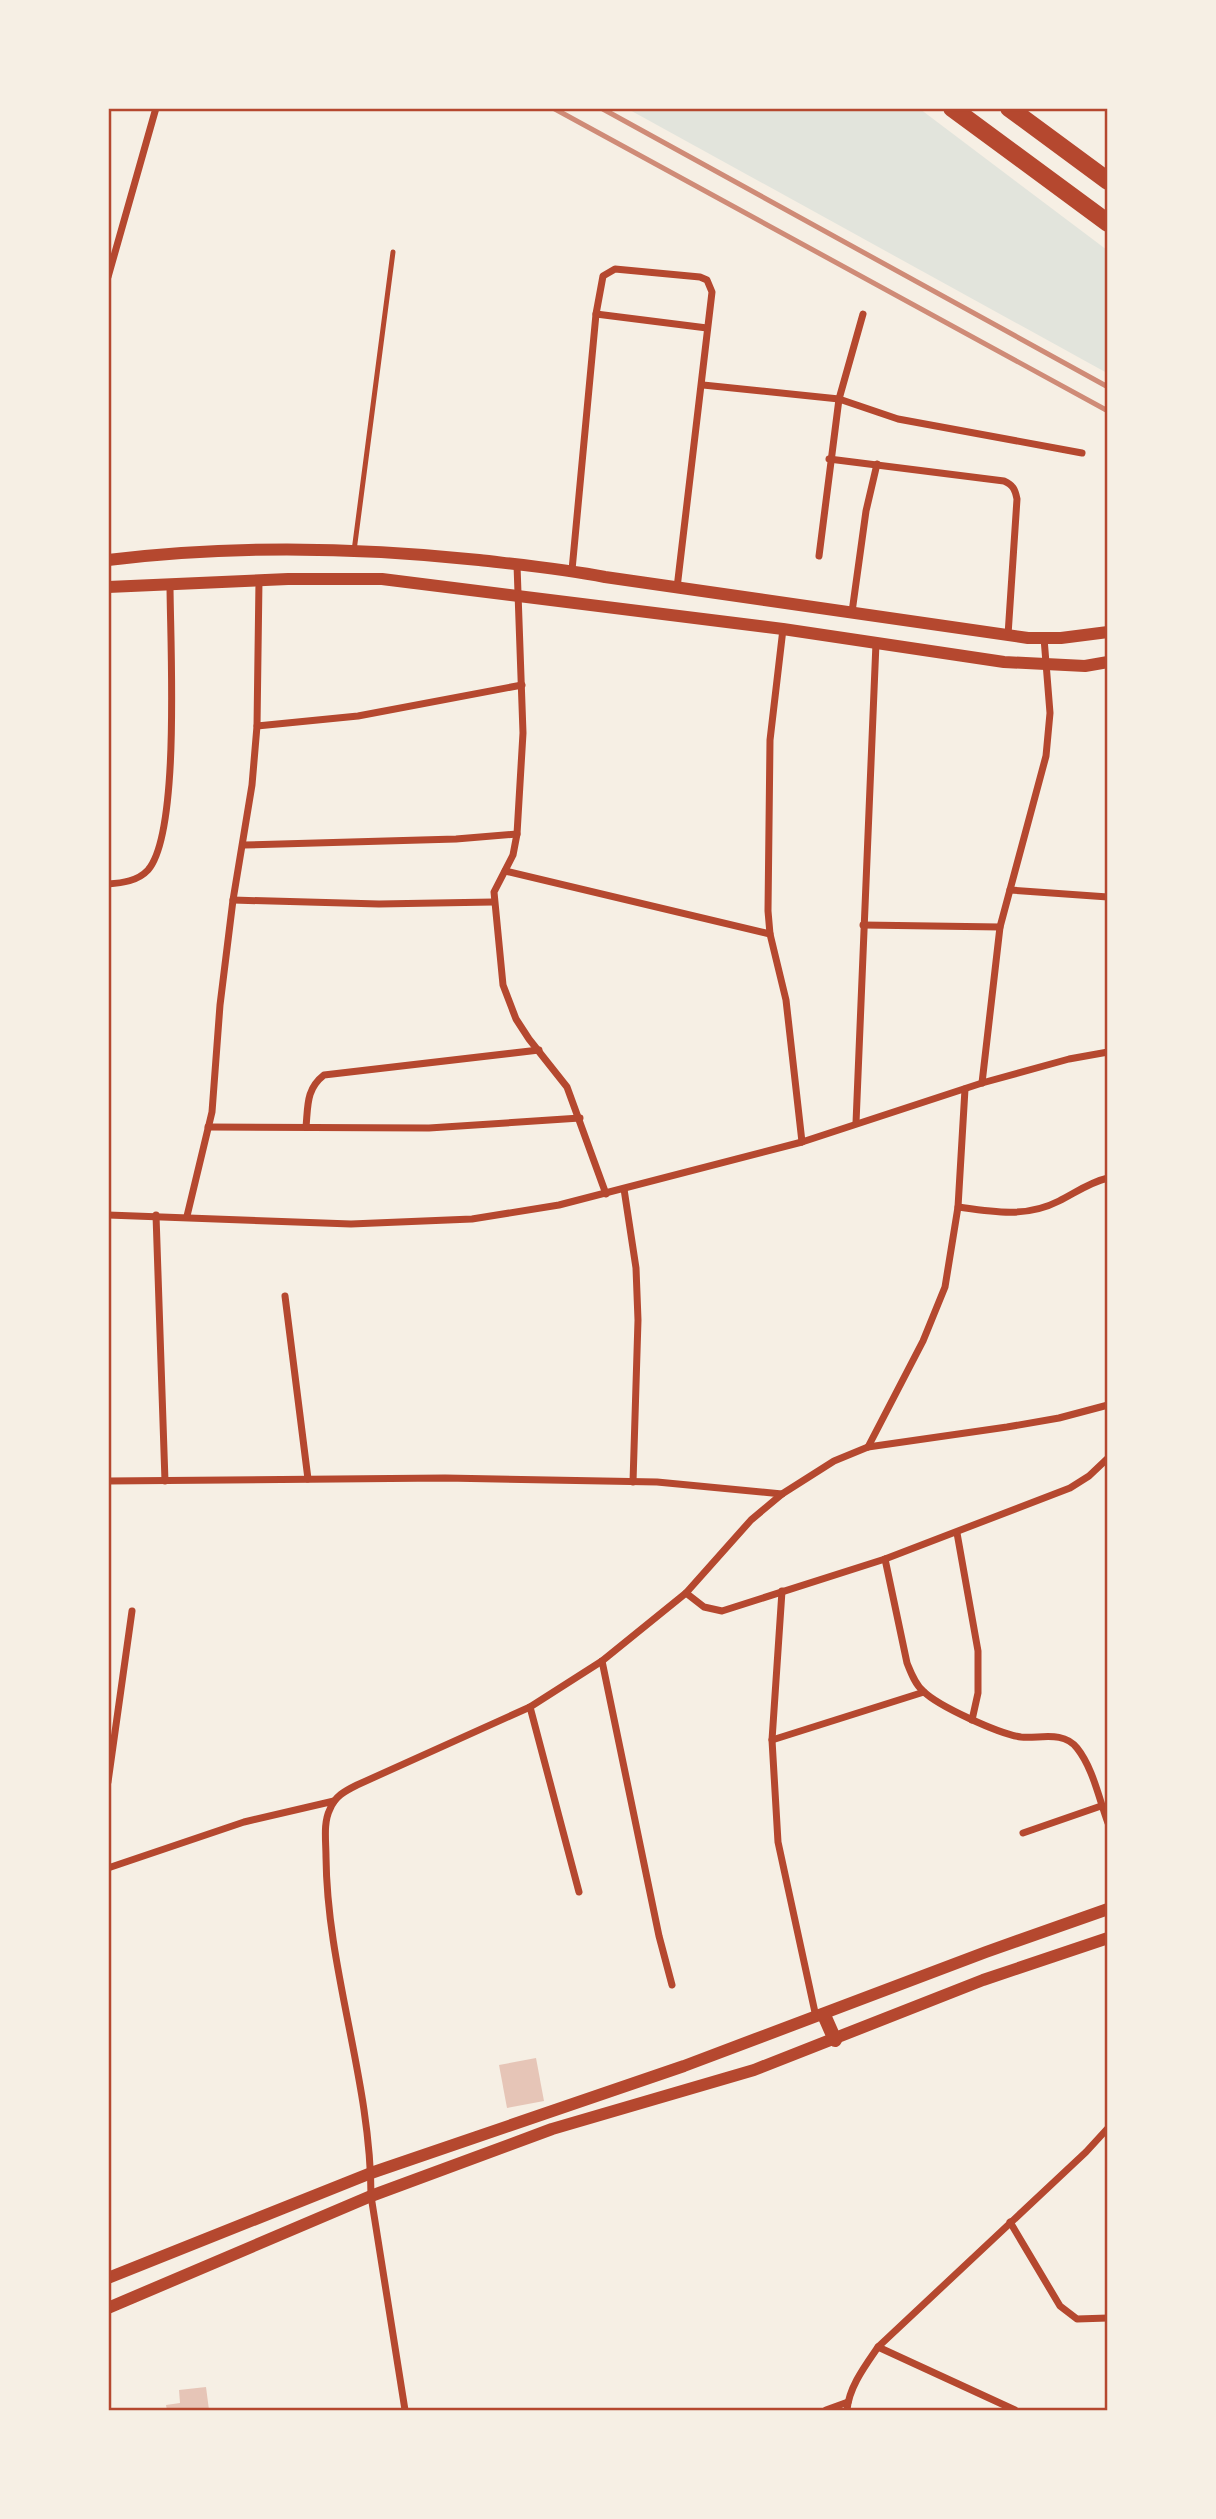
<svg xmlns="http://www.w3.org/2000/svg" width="1216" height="2519" font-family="'Fira Sans',sans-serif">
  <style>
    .green { fill: #e2e4dc }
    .building { fill: #e6c5b7 }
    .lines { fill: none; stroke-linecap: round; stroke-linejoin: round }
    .service { stroke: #b5482f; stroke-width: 5 }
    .minor { stroke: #b5482f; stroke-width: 7 }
    .tertiary { stroke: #b5482f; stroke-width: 12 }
    .secondary { stroke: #b5482f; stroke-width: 14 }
    .trunk { stroke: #b5482f; stroke-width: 18 }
    .rail { stroke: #cf8b77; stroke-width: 5 }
    .neatline { fill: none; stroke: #b5482f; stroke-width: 2.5 }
  </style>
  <rect width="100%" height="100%" fill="#f6efe4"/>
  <polygon class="green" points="628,109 920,109 1107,250 1107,373"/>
  <g class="building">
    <polygon points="536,2058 544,2101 507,2108 499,2065"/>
    <polygon points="206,2387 209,2410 167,2410 166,2405 180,2403 179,2390"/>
  </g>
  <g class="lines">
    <polyline class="service" points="354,551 393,252"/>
    <g class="minor">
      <polyline points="108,277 156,108"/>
      <polyline points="596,314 707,328"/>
      <polyline points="703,385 839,399 898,419 1082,453"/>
      <path d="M829,459L1004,481C1013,485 1015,489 1017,499L1008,635"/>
      <polyline points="819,556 839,399 863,314"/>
      <polyline points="517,565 523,733 517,834 513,855 494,892 503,985 516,1019 529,1039 567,1087 606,1194"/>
      <polyline points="572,570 596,314 603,276 615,269 700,277 707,280 712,292 677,588"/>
      <polyline points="852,612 866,511 877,464"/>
      <polyline points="783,629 770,740 768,911 770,934 786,1000 802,1142"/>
      <polyline points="257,726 358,716 522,685"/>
      <polyline points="244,845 456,839 517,834"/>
      <polyline points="505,871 770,934"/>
      <path d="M108,884C122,883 138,881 148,870C181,832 170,640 170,584"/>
      <polyline points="1010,890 1108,897"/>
      <polyline points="233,900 379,904 493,902"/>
      <polyline points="863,925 1000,927"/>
      <polyline points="982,1083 1000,927 1046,756 1050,713 1044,638"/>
      <polyline points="856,1123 876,643"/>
      <polyline points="208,1127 429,1128 580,1118"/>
      <path d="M306,1127C308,1106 306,1089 324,1075L539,1050"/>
      <polyline points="624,1189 636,1268 638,1320 633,1482"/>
      <path d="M958,1207C993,1212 1026,1218 1059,1201C1075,1193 1090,1182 1108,1178"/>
      <polyline points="108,1215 351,1224 472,1219 559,1205 802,1142 982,1083 1069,1059 1108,1052"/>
      <polyline points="156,1215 165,1481"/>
      <polyline points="187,1216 212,1112 220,1005 233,900 252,785 257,726 259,580"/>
      <polyline points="285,1296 308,1479"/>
      <polyline points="868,1447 923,1341 945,1287 958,1207 965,1089"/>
      <polyline points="108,1481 445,1478 657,1482 782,1494"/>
      <polyline points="957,1533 978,1651 978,1693 972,1720"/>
      <path d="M885,1559L907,1663C911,1673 915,1684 923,1691C938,1706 999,1734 1021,1737C1039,1739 1063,1730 1077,1748C1093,1768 1099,1799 1108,1823"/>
      <polyline points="782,1591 772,1740 778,1842 816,2017"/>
      <polyline points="686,1593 704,1607 722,1611 885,1559 1070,1488 1089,1476 1108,1458"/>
      <polyline points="602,1661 659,1936 672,1985"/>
      <polyline points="530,1707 579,1892"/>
      <polyline points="772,1740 924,1692"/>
      <polyline points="108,1782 132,1611"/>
      <polyline points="1023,1833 1101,1806"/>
      <polyline points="108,1868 244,1822 334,1801"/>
      <polyline points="1010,2222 1060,2306 1077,2319 1108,2318"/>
      <polyline points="878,2347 1015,2410"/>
      <path d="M405,2410L371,2196C371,2081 327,1971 326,1857C326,1841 323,1823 330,1809C335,1796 345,1791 357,1785L530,1707L602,1661L686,1593L751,1520L782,1494L834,1461L868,1447L1007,1427L1059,1418L1108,1405"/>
      <polyline points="826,2410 848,2402"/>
      <path d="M847,2410C849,2387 865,2366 878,2347L1086,2152L1108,2128"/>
    </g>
    <g class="tertiary">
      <path d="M108,560C231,545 356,547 479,560C522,565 564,569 605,577L1028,638H1061L1108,632"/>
      <polyline points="108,587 288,579 382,579 783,629 1004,662 1085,666 1108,662"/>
      <polyline points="108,2278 371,2173 684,2066 986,1952 1108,1909"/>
      <polyline points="108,2308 371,2196 552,2129 754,2070 983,1980 1108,1938"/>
    </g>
    <polyline class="secondary" points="824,2015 835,2040"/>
    <g class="trunk">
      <polyline points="952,108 1108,223"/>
      <polyline points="1009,108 1108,181"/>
    </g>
    <g class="rail">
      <polyline points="553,108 1108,411"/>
      <polyline points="601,108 1108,387"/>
    </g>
  </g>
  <rect width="1216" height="2519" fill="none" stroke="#f6efe4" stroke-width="220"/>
  <rect x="110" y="110" width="996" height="2299" class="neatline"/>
</svg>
